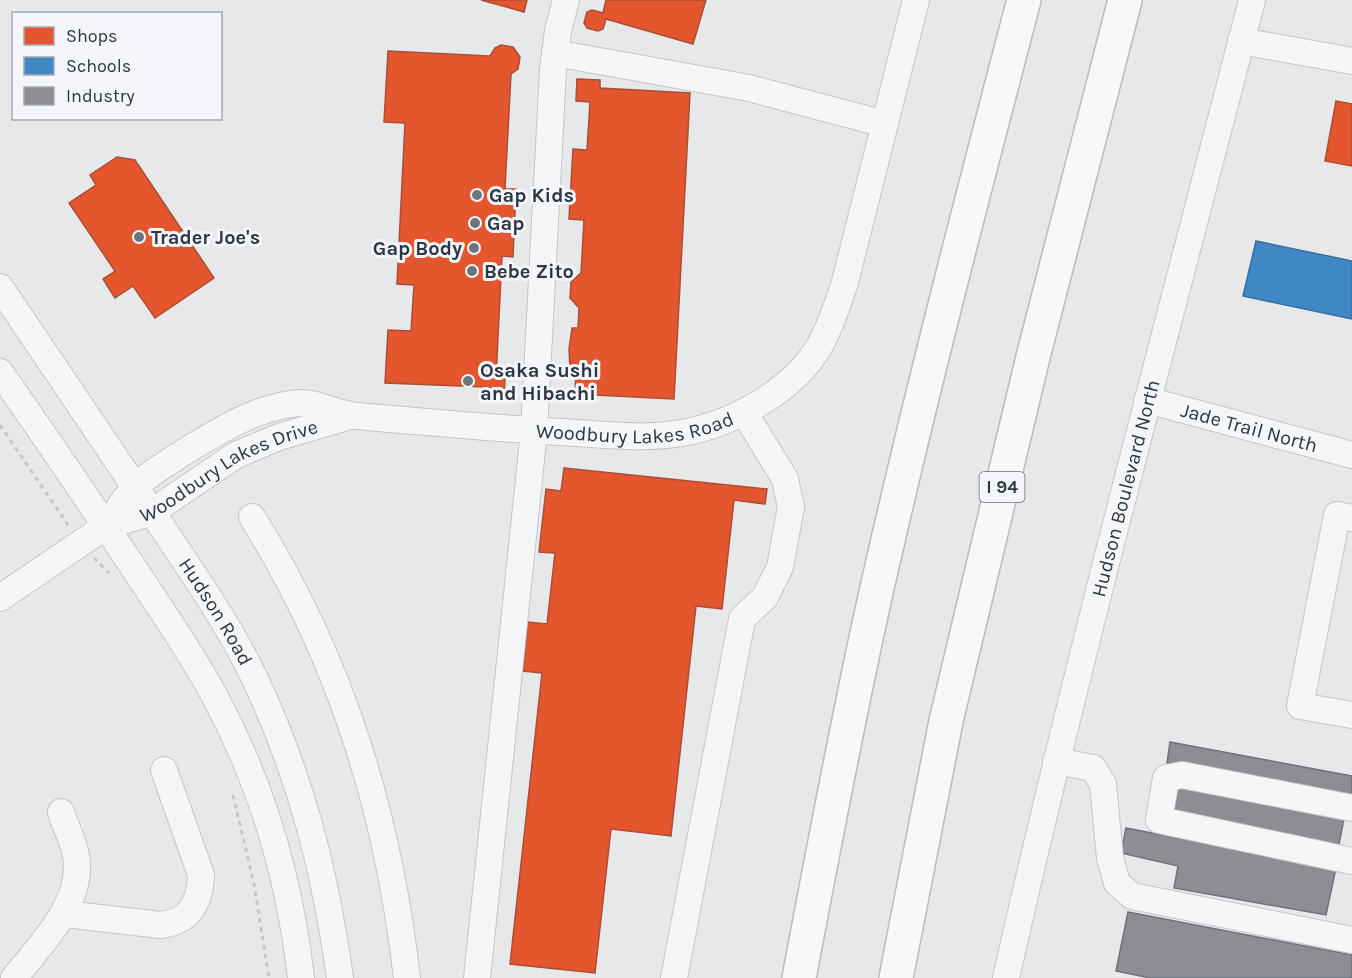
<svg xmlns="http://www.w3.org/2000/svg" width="1352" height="978" font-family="Karla,sans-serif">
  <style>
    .shops { fill: #e4572e; stroke: #ac4d35; stroke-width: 1.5 }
    .schools { fill: #3f88c5; stroke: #39709f; stroke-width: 1.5 }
    .industry { fill: #8d8d92; stroke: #70737b; stroke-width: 1.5 }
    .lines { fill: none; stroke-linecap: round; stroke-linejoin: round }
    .minor-casing { stroke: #c4c6c8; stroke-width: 28 }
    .highway-casing { stroke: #b8bbbf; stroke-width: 36 }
    .path { stroke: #c5c7ca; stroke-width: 3; stroke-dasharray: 4.5 4.5; stroke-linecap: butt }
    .minor { stroke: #f5f6f7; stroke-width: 26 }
    .highway { stroke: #f8f8f8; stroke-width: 33 }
    .poi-dot { fill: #6c757f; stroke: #f4f6f9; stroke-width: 2 }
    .labels { text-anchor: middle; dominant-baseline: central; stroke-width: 6; stroke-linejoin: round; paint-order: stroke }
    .shield { fill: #f4f6f9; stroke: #67707b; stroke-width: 1.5 }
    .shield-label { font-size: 18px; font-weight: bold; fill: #2b3745 }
    .poi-label { font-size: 20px; font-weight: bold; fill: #2b3745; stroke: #f4f6f9; text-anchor: start }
    .street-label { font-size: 20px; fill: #2b3745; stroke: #f4f6f9 }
  </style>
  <rect width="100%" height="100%" fill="#e6e8ea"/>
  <g class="shops">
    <polygon points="481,0 527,0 524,12"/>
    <polygon points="606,0 706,0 693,44 606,19 603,29 598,31 587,28 584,23 587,12 592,10 603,13"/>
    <polygon points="501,45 513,47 520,57 518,69 511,74 505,189 516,189 513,257 502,256 496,378 505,379 504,400 485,399 486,387 385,383 388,330 411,331 414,285 397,284 405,123 384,122 388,51 490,56 495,48"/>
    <polygon points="577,79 600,80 600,88 690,93 674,399 575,394 576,367 570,367 569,349 572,328 578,328 579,308 570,298 571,282 581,273 584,220 569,219 573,149 587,150 590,102 576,101"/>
    <polygon points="1336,101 1352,104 1352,166 1325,161"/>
    <polygon points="117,157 135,160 214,278 155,318 133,286 115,298 103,279 115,271 69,203 96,185 90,175"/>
    <polygon points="564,468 767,489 765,504 734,500 722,609 696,606 671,836 611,829 595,973 510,964 542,673 523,671 528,622 547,624 555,553 539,552 546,489 561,491"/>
  </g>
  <polygon class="schools" points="1256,241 1352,261 1352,319 1243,296"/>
  <g class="industry">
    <polygon points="1170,742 1352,776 1352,798 1167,763"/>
    <polygon points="1176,787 1345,814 1338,849 1171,817"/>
    <polygon points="1126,828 1336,868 1326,915 1174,888 1178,866 1121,853"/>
    <polygon points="1128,912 1352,955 1352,978 1150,978 1116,971"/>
  </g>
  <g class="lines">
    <defs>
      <g id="minor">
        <polyline points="1241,41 1352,61"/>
        <polyline points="555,53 749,88 885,124"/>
        <path id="s1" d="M0,287C53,366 107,445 160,524C193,574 229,624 255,679C301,777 325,870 340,978"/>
        <path d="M0,372C48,441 96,511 143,582C168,620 194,657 215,697C262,784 290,881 301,978"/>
        <path id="s2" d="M1147,400L1352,455"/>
        <path d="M252,517C341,659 388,812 407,978"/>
        <polyline points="1352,518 1337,515 1300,706 1352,715"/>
        <path id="s3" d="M106,526C116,513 125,497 136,486C150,473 168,463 184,452C219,431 257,406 300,403C315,402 340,415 357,416C425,422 492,428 560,432C600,434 642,440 682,433C732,424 794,391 820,345C831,325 838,304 845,282L916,0"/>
        <path id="s4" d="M0,598L106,526L152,512L236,455L279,437L350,416"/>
        <polyline points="1056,761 1093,768 1103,784 1110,858 1117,883 1132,896 1352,940"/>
        <polyline points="1352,808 1182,775 1166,778 1159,820 1352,861"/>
        <path d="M65,914L161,925C190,921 200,903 201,875L164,770"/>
        <path d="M14,978C40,945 84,903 76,856C74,842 65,826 61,812"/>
        <polyline points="477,978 534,431 553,70 558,31 566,0"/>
        <polyline points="674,978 742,619 765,597 780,567 791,507 785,479 744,412"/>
        <path id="s5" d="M1006,978C1080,650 1168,325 1252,0"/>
      </g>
      <g id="highway">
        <path d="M799,978C823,851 847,723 875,597C920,397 972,198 1024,0"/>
        <polyline points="896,978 946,721 1033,357 1125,0"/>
      </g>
    </defs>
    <use href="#minor" class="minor-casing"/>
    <use href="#highway" class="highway-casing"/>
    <g class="path">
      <polyline points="0,425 68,525"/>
      <polyline points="94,558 109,573"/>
      <polyline points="233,795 254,884 269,978"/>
    </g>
    <use href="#minor" class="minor"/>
    <use href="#highway" class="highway"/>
  </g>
  <g class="poi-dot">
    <circle cx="477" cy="195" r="6"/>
    <circle cx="475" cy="223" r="6"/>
    <circle cx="139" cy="237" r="6"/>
    <circle cx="474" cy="248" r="6"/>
    <circle cx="472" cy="271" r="6"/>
    <circle cx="468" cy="381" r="6"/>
  </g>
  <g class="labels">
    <rect class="shield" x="979.5" y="472" width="45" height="30" rx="4.5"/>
    <g class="shield-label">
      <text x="1002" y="487">I 94</text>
    </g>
    <g class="poi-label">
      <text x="489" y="195">Gap Kids</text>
      <text x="487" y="223">Gap</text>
      <text x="151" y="237">Trader Joe's</text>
      <text x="462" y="248" text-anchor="end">Gap Body</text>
      <text x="484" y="271">Bebe Zito</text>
      <text x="480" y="370">Osaka Sushi<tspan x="480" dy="23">and Hibachi</tspan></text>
    </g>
    <g class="street-label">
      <text stroke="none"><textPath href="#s3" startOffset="574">Woodbury Lakes Road</textPath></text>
      <text stroke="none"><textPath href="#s2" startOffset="106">Jade Trail North</textPath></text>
      <text stroke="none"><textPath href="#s4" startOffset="264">Woodbury Lakes Drive</textPath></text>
      <text stroke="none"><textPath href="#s5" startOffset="504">Hudson Boulevard North</textPath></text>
      <text stroke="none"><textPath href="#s1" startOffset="390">Hudson Road</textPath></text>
    </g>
  </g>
  <rect x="12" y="12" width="210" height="108" fill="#f4f6f9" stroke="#a4aab1" stroke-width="1.5"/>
  <rect x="24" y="27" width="30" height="18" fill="#e4572e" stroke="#a4aab1" stroke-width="1.5"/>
  <text x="66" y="42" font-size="18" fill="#2b3745">Shops</text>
  <rect x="24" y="57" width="30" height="18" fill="#3f88c5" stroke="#a4aab1" stroke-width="1.5"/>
  <text x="66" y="72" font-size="18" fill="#2b3745">Schools</text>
  <rect x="24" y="87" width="30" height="18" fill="#8d8d92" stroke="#a4aab1" stroke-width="1.5"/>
  <text x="66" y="102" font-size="18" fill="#2b3745">Industry</text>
</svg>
